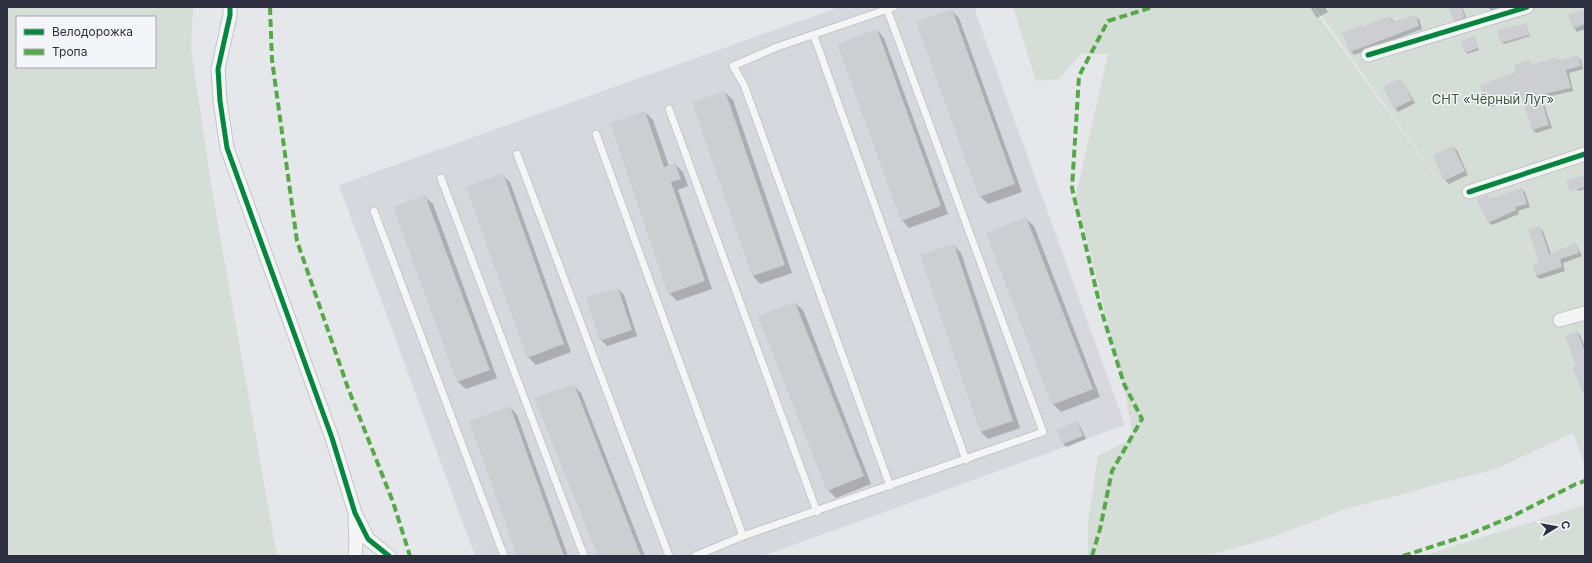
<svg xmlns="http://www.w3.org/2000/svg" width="1592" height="563" font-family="Inter,sans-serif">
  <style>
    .built { fill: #d7d8de }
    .green { fill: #d5ddd7; fill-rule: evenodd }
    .shadow { fill: #0003 }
    .building { fill: #cdced2 }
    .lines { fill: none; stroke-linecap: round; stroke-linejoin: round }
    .service-casing { stroke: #c3c4c7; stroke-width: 9 }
    .minor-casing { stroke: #c3c4c7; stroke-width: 15 }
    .service { stroke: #f5f5f6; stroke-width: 7 }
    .minor { stroke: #f5f5f6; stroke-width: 13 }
    .quiet { stroke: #54ab46; stroke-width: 4; stroke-dasharray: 8 4; stroke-linecap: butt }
    .cycleway-casing { stroke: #f4f5f8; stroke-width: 8 }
    .cycleway { stroke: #00873e; stroke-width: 5 }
    .labels { text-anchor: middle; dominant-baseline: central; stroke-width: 3; stroke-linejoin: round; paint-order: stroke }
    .park-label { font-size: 13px; fill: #3d5c3f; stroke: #f4f5f8 }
  </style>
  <rect width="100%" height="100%" fill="#e6e7ea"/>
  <polygon class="built" points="839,7 976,7 976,14 1125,425 763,556 475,556 339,185"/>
  <g class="green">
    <path d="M7,7H193L191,49L213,196L277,556H7ZM17,17H155V67H17Z"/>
    <polygon points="1013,7 1312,7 1472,227 1315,7 1585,7 1585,467 1573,433 1498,468 1343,510 1267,539 1206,556 1088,556 1088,522 1098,456 1133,438 1125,391 1076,195 1108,54 1081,54 1059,79 1036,81"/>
    <polygon points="1585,505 1585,556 1423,556"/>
  </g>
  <g class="shadow">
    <polygon points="1310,7 1325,7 1328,12 1317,18"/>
    <polygon points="1449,7 1462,7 1468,21 1458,24 1454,20"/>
    <polygon points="1488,7 1502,7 1503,10 1493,13"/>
    <polygon points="951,10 959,18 1022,192 988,204 980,196"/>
    <polygon points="1585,10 1585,29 1577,32 1574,28"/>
    <polygon points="1415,16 1419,19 1422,29 1354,55 1351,51 1362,27 1390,17 1394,22"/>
    <polygon points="1526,24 1530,36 1504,44 1502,43"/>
    <polygon points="877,30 884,38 948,214 909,228 902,220"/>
    <polygon points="1474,37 1479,50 1467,54 1466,52"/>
    <polygon points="1578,57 1581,60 1583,69 1569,73 1573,91 1542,98 1552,128 1536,133 1533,130 1522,96 1491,107 1488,104 1529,61 1532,66 1556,58 1560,61"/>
    <polygon points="1401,79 1415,103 1398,112 1395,108"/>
    <polygon points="725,92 733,100 792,273 760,284 753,276 693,103"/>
    <polygon points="645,112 653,120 669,166 675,164 683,172 688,186 678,190 712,289 677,301 669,293"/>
    <polygon points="1453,147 1457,150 1468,175 1449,184 1445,180"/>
    <polygon points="502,175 510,182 571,352 536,365 528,357"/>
    <polygon points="1585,176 1585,189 1578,191 1575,188"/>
    <polygon points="1522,189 1525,192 1530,207 1518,211 1519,214 1492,225 1488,222 1487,196 1490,199"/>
    <polygon points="425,197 433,204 497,378 466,389 458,382"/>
    <polygon points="1026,219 1034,226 1100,397 1061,412 1053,404"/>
    <polygon points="1539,227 1543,231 1551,254 1576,244 1582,256 1563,263 1565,271 1540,279 1536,276 1541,264"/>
    <polygon points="954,245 961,253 1020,428 988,439 980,431"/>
    <polygon points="618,289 624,295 637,336 607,346 601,340"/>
    <polygon points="795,303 803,310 871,484 836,498 828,490"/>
    <polygon points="1577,332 1580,335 1585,347 1585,397 1577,366"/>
    <polygon points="573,385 581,393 645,556 599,556"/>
    <polygon points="510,407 517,415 568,556 518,556"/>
    <polygon points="1076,422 1080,426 1086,439 1067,447 1063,444"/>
  </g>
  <g class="building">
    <polygon points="1448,7 1461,7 1465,17 1454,21"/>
    <polygon points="952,9 1015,184 979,197 916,22"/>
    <polygon points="1585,9 1585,24 1573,29 1568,15"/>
    <polygon points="1416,15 1419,26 1350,52 1342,33 1361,25 1362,26 1390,16 1392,22"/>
    <polygon points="1527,23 1529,35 1501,43 1497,30"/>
    <polygon points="877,29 941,206 901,221 837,44"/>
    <polygon points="1474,36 1478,48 1465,53 1461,41"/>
    <polygon points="1578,55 1581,66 1566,70 1571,88 1540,95 1549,125 1532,130 1520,93 1487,104 1480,85 1516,72 1514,65 1529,60 1531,65 1557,57 1558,61"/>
    <polygon points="1401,78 1412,100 1394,109 1383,87"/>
    <polygon points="725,91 785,265 752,276 692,102"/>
    <polygon points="645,111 664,167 675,163 681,179 671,182 705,281 668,294 610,123"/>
    <polygon points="1453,146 1465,171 1444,181 1433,155"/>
    <polygon points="503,173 564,344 527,358 466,187"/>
    <polygon points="1585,175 1585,187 1570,192 1566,181"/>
    <polygon points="1522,188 1527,204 1515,207 1516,210 1488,223 1476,199 1487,195 1489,199"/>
    <polygon points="425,195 490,370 457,382 393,207"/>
    <polygon points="1026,217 1093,389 1052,405 986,233"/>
    <polygon points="1540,226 1549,254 1576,243 1579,253 1560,259 1562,267 1536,276 1532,266 1539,263 1528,230"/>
    <polygon points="954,244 1013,421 980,432 920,255"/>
    <polygon points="618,288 632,330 600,341 586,298"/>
    <polygon points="795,302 864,476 827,491 758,316"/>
    <polygon points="1577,331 1585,351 1585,398 1572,367 1576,366 1565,336"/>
    <polygon points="574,384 641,556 598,556 534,398"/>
    <polygon points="510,406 564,556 517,556 469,421"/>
    <polygon points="1077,421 1083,436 1063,444 1056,430"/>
  </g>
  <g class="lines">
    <defs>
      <g id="service">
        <polyline points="814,36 966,460"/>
        <polyline points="669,109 817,512"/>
        <polyline points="596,134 743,536"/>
        <polyline points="517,154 669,556"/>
        <polyline points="441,178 584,556"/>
        <polyline points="374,211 504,556"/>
        <polyline points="890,486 744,85 733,66 777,47 894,7"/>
        <polyline points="695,556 743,536 1043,432 887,9"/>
      </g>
      <g id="minor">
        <polyline points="230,7 230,15 218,69 220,101 227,148 332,438 355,513 368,539 389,556"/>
        <polyline points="1368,55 1527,7"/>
        <polyline points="1469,192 1585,154"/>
        <polyline points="1560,320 1585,313"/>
        <polyline points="355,556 356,543 355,519"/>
      </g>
    </defs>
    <use href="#service" class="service-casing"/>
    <use href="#minor" class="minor-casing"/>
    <use href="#service" class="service"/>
    <use href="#minor" class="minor"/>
    <g class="quiet">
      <polyline points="270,7 272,60 297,241 348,388 393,502 410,556"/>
      <polyline points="1092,556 1100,529 1112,471 1142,419 1124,384 1100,306 1072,188 1079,76 1108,21 1153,7"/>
      <polyline points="1403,556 1468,535 1513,516 1576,484 1585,481"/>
    </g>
    <defs>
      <g id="cycleway">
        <polyline points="230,7 230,15 218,69 220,101 227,148 332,438 355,513 368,539 389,556"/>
        <polyline points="1368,55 1527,7"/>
        <polyline points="1469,192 1585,154"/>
      </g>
    </defs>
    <use href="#cycleway" class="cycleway-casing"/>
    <use href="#cycleway" class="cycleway"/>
  </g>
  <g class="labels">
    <g class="park-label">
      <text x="1493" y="99">СНТ «Чёрный Луг»</text>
    </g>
  </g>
  <rect width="1592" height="563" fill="none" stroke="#2e3042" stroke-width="16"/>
  <rect x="16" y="16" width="140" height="52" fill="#f4f5f8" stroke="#a5a6af"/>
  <rect x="24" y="29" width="20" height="6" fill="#00873e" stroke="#a5a6af"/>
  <text x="52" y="36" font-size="12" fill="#2e3042">Велодорожка</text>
  <rect x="24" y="49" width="20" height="6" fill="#54ab46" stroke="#a5a6af"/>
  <text x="52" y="56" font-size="12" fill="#2e3042">Тропа</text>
  <g transform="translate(1556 527) rotate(79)" stroke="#f4f5f8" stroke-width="3" paint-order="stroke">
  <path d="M0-3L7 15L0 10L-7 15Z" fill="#2e3042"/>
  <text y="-6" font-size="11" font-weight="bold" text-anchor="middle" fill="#2e3042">С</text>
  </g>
</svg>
